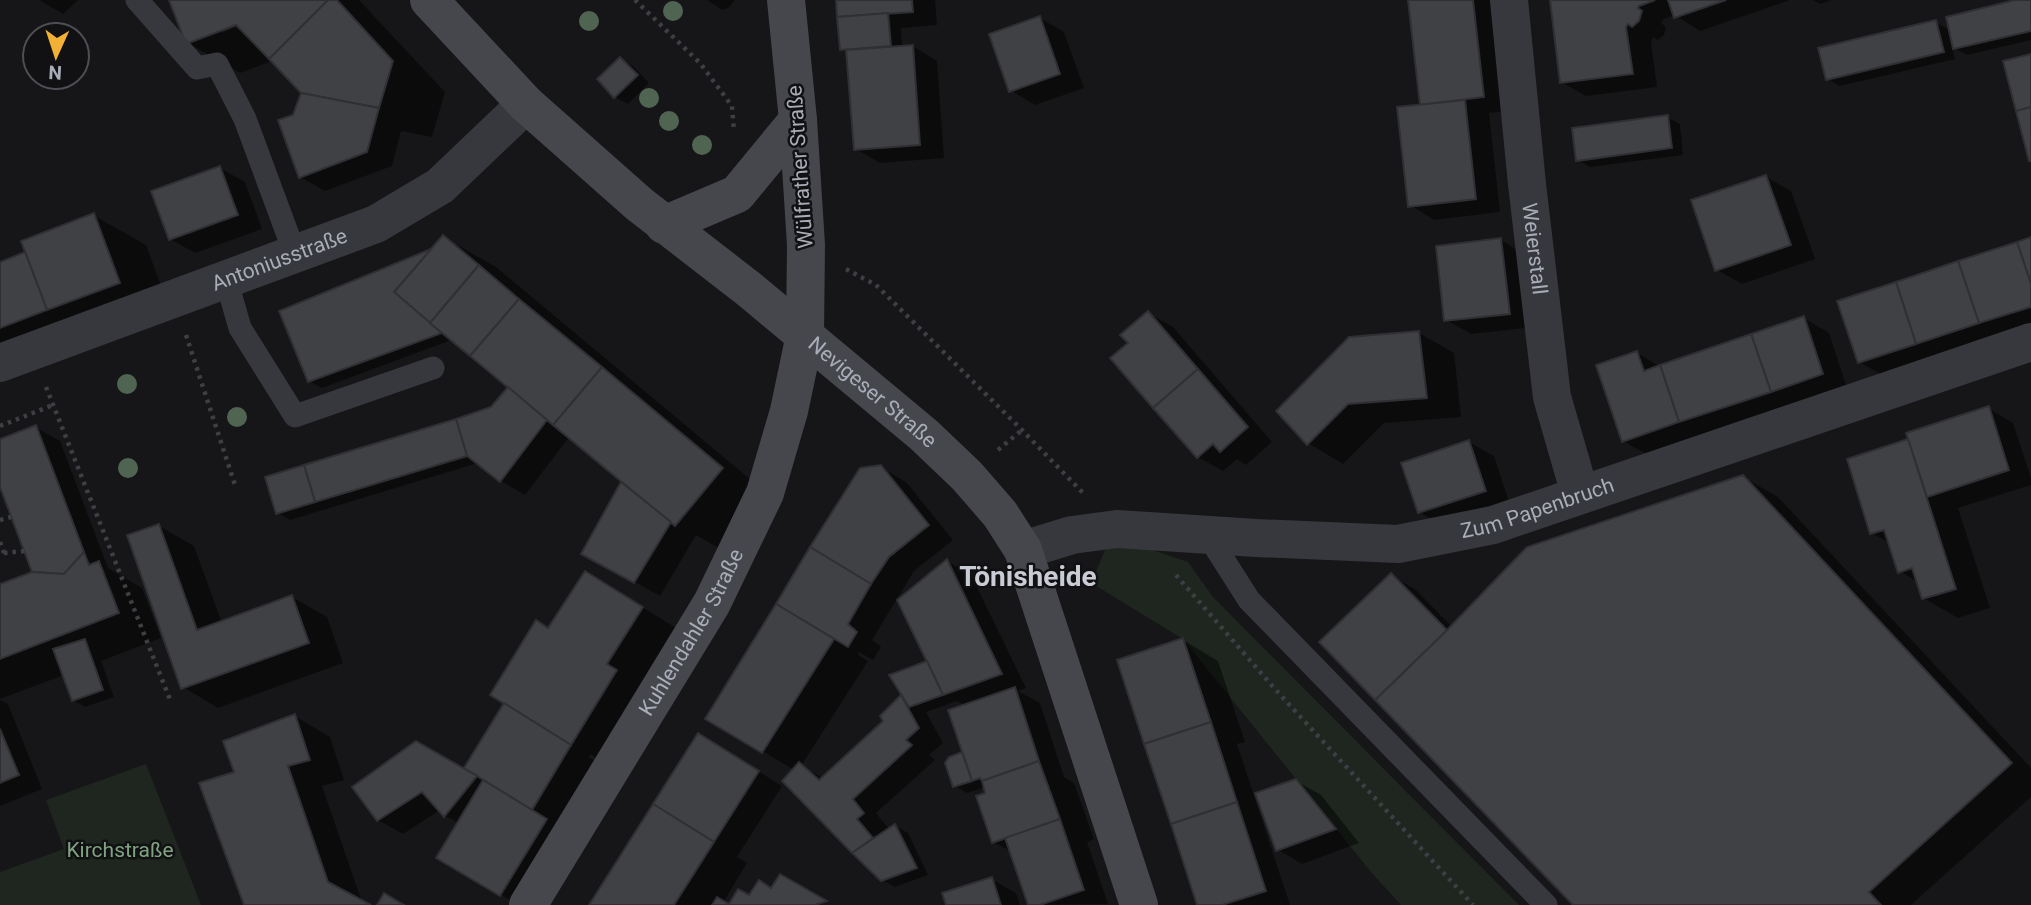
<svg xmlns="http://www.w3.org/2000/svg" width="2031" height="905" font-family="Roboto,sans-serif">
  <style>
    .green { fill: #1e261f }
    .shadow { fill: #0007; fill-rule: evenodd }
    .building { fill: #404145; stroke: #303034; stroke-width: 2 }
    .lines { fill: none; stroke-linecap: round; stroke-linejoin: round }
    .path { stroke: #3d3f44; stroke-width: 4.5; stroke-dasharray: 3.5 5; stroke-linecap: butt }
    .service { stroke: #37383d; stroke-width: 23 }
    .minor { stroke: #37383d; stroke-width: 38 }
    .secondary { stroke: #45474d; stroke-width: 38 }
    .tree { fill: #506452 }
    .labels { text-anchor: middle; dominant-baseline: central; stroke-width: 5; stroke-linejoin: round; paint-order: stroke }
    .street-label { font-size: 21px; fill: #a8adb8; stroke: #111113 }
    .park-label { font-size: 21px; fill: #7fa381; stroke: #111113 }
    .district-label { font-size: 28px; font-weight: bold; fill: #c9ccd4; stroke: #111113 }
  </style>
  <rect width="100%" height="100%" fill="#161618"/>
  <g class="green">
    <polygon points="1111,536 1188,562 1213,597 1519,905 1401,905 1371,872 1183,639 1091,583"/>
    <polygon points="146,764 201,905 0,905 0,872 64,849 46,800"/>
  </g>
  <g class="shadow">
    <polygon points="39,0 78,0 63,14"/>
    <path d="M171,0H359L445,92L432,137L401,131L392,166L325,191L300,177L295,116L303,93L272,61L240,73L188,43ZM244,20L245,23L221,33V29Z"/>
    <polygon points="707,0 735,0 728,8 722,10"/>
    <polygon points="837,0 935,0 937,25 901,28 902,47 913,46 937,61 944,158 880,163 856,149 848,53 841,49"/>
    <polygon points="1410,0 1495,0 1508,111 1489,113 1500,212 1434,220 1410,205 1422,106"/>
    <polygon points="1551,0 1790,0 1700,31 1675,15 1664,19 1661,23 1666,27 1664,35 1658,40 1653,37 1651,42 1657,87 1586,96 1561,82"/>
    <polygon points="1813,0 1832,0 1820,4"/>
    <polygon points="2022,0 2031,0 2031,40 1967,55 1952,47 1955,59 1840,86 1828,79 1935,22 1951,31"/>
    <polygon points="1040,18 1064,32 1084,88 1035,105 1010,90"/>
    <polygon points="621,59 633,66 649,83 628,104 615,97"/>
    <polygon points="1667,117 1680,124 1683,155 1590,167 1577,160"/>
    <polygon points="220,168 245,182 262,229 195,253 170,239"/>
    <polygon points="1766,177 1791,191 1815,259 1742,284 1717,270"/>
    <polygon points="93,215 146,245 171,313 0,377 0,264 28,253"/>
    <polygon points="443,237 496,267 774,499 729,554 696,535 660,596 584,553 622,484 631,489 570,436 525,495 501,481 478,463 290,520 278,513 492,409 515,393 454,339 322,388 309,381"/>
    <polygon points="2031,239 2031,328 1884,376 1859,362"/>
    <polygon points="1501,240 1525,255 1534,327 1471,334 1446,320"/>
    <polygon points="1148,313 1173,327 1272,442 1246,465 1237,459 1223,471 1198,457 1112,358 1130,343"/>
    <polygon points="1804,318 1829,333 1847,388 1648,455 1623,441 1637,353 1661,367"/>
    <polygon points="1419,333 1454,353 1461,417 1384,423 1343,464 1308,443"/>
    <polygon points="1988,408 2013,423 2031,478 2031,485 1958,508 1990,608 1958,618 1923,598 1918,582 1899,571 1891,544 1872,533 1908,441"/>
    <polygon points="35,427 60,441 108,568 142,588 161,638 101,661 114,697 85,707 73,700 64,675 0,699 0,586 34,574 0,483 0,440"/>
    <polygon points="1469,442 1494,456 1510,505 1444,526 1419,512"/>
    <polygon points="880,467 906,482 953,540 914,571 872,640 881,647 873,660 859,652 858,655 868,661 801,766 823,778 885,721 901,697 907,700 929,662 947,561 971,575 1026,688 1018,691 1040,703 1064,777 1074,783 1094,839 1087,842 1108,904 1030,905 1012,852 993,842 985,787 967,793 955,786 961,754 965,756 966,706 957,701 926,712 943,743 929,755 935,760 876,813 890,830 895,826 908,833 928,875 895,887 882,880 784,781 794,770 707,718 861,469"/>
    <polygon points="1743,477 1778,497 2031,768 2031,797 1911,905 1575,905 1391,575 1416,590 1452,627"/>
    <polygon points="159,526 194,546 222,623 292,597 327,617 343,663 218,708 183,687"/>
    <polygon points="620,593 676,628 607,764 590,754 589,757 595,761 519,905 438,857 459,823 445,816 440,810 403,834 378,820 354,787 465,771 549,630"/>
    <polygon points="1183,640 1218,661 1245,742 1237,744 1290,905 1199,905"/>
    <polygon points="0,700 8,704 42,789 0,806"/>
    <polygon points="295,716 330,737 344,780 322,786 362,902 367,905 246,905 237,773"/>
    <polygon points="723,749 782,786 737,857 747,863 724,901 728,905 591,905"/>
    <polygon points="1296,781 1321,795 1359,843 1302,864 1277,849"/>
    <polygon points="991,879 1016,893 1020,905 948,905"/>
  </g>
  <g class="building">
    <polygon points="169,0 328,0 269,59 236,25 186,44"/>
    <polygon points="328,0 337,0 393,61 379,108 301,93 269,59"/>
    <polygon points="836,0 912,0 913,12 837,17"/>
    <polygon points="1408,0 1473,0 1484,97 1420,105"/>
    <polygon points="1550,0 1655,0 1639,6 1638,8 1642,11 1639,21 1632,27 1628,24 1626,27 1633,74 1560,83"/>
    <polygon points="1668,0 1726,0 1674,18"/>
    <polygon points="2015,0 2031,0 2031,31 1953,49 1946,17"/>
    <polygon points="888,13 891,46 840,50 837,17"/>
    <polygon points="1040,16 1060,74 1009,92 989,34"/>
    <polygon points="1936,20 1944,52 1826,80 1818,48"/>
    <polygon points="913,45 920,145 854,150 846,50"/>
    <polygon points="2031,54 2031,107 2016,111 2003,61"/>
    <polygon points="620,57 638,75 614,98 597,79"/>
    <polygon points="301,93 379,108 367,152 299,178 278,120 293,115"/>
    <polygon points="1465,100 1476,199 1408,207 1397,107"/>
    <polygon points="2031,107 2031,161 2029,161 2016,111"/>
    <polygon points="1668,115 1672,148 1576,161 1572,128"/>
    <polygon points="220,166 238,215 169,240 151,191"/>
    <polygon points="1766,175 1791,245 1715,271 1691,200"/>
    <polygon points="94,213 120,283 47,310 21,241"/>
    <polygon points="443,235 479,265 430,323 394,292"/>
    <polygon points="2031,237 2031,284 2017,242"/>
    <polygon points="1501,238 1510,314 1444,321 1436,246"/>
    <polygon points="2017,242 2031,284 2031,307 1979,323 1958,261"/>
    <polygon points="431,249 394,292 442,333 308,382 279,311"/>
    <polygon points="25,252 47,310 0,328 0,262"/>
    <polygon points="1958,261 1979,323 1916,344 1896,282"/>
    <polygon points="479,265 519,299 470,356 430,323"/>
    <polygon points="1896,282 1916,344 1858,363 1837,301"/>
    <polygon points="519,299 602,367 553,425 470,356"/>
    <polygon points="1148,311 1198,369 1153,408 1110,358 1128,343 1120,335"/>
    <polygon points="1804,316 1823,374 1771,392 1751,334"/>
    <polygon points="1419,331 1427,398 1348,404 1307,445 1276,411 1349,337"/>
    <polygon points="1751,334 1771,392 1679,422 1660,365"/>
    <polygon points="1637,351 1644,371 1660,365 1679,422 1622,442 1596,365"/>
    <polygon points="602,367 723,468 675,526 553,425"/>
    <polygon points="1198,369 1248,427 1220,452 1213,444 1197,458 1153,408"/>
    <polygon points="508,387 547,420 500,482 467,456 456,419 491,407"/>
    <polygon points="1989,406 2009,470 1927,497 1906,433"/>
    <polygon points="456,419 467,456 315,502 304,465"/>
    <polygon points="36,425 84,552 64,574 32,572 0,487 0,439"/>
    <polygon points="1908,439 1956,589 1922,599 1912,568 1898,573 1884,530 1870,534 1847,459"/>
    <polygon points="1469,440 1486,491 1418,513 1401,463"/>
    <polygon points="304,465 315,502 276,514 265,477"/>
    <polygon points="881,465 929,525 889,557 871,584 810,547 860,468"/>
    <polygon points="1743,475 2012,763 1869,892 1881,905 1573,905 1375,700 1447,630 1527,547"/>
    <polygon points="621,482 671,522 634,583 581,554"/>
    <polygon points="159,524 197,630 292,595 309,643 181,689 127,535"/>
    <polygon points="810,547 871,584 848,624 857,632 848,647 776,604"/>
    <polygon points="84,552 89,565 99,561 119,613 0,659 0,584 32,572 64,574"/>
    <polygon points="947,559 1002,674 943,695 897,600"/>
    <polygon points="585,571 643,607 607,664 617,670 571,745 490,695 536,620 548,628"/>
    <polygon points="1391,573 1447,630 1375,700 1319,642"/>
    <polygon points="776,604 834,639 762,753 705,719"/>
    <polygon points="1183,638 1211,722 1144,744 1117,660"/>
    <polygon points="85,639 103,690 72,701 53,649"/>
    <polygon points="927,661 943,695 909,707 889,675"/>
    <polygon points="1015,687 1039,761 982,781 980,778 972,781 948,710"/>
    <polygon points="901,695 919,728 906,740 912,745 853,799 864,813 857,819 873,838 852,853 782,781 799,762 819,780 883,721 880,716"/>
    <polygon points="504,703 571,745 532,810 464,768"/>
    <polygon points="295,714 310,760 288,766 328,882 371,905 244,905 199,783 234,772 223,741"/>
    <polygon points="1211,722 1237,802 1171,824 1144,744"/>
    <polygon points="0,729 19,775 0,783"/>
    <polygon points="698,733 759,771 714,842 653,804"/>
    <polygon points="416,741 477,776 444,817 422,792 377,821 352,787"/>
    <polygon points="962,752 972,781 953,787 945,763 949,757"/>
    <polygon points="1039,761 1060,819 992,843 976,796 985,793 982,781"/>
    <polygon points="1296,779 1336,829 1276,851 1255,793"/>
    <polygon points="483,780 547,819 500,896 436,858"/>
    <polygon points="1237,802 1266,891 1222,905 1197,905 1171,824"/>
    <polygon points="653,804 714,842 674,905 589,905"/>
    <polygon points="1060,819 1084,890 1040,905 1028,905 1005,838"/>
    <polygon points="895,824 917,868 881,881 852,853"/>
    <polygon points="780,874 827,901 815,905 712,905 717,897 729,904 738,889 749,895 759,880 771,888"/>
    <polygon points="992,877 1001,905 946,905 942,893"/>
    <polygon points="384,893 404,905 377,905"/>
  </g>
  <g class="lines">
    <g class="path">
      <polyline points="635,0 700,63 732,106 734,132"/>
      <polyline points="846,269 876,285 1022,430 1083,493"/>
      <polyline points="186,335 235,485"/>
      <polyline points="46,387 171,702"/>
      <polyline points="0,426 53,405"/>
      <polyline points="998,450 1022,430"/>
      <polyline points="0,520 11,517"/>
      <polyline points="0,542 4,553 0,554"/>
      <polyline points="4,553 25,551"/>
      <polyline points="1176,575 1274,688 1473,905"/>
    </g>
    <g class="service">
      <polyline points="137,0 197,68 217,64 245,119 295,254"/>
      <polyline points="226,279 240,328 295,416 433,368"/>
      <polyline points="1207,534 1249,600 1546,905"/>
    </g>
    <g class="minor">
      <path id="s1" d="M1509,0L1527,184L1552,397L1580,494"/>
      <path id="s2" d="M0,363L376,224L440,186L526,104"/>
      <path id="s3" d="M1023,550L1072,535L1117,529L1256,538L1398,544L1493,525L2031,342"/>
    </g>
    <g class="secondary">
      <path id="s4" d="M429,0L526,104L639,204L750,290L924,435L967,476L1000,514L1023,550L1139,905"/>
      <polyline points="664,225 737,194 798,120"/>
      <path id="s5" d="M528,905L712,603L765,493L789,411L805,335L806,245L798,120L786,0"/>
    </g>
  </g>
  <g class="tree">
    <circle cx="673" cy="11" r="10"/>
    <circle cx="589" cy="21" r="10"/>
    <circle cx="649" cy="98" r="10"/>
    <circle cx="669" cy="121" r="10"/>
    <circle cx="702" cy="145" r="10"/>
    <circle cx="127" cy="384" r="10"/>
    <circle cx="237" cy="417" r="10"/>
    <circle cx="128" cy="468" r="10"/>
  </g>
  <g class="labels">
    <g class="street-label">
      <text transform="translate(800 167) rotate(-94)">Wülfrather Straße</text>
      <text stroke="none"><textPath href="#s1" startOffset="250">Weierstall</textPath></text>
      <text stroke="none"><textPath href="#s2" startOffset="298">Antoniusstraße</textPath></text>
      <text stroke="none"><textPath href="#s4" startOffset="593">Nevigeser Straße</textPath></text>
      <text stroke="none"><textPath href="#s3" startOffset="522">Zum Papenbruch</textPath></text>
      <text stroke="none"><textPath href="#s5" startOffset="318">Kuhlendahler Straße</textPath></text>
    </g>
    <g class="park-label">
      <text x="120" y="850">Kirchstraße</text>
    </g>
    <g class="district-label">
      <text x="1028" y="576">Tönisheide</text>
    </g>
  </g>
  <g transform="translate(56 56) rotate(183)"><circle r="33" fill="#111113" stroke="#4d4f55" stroke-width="2"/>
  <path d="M0-5L12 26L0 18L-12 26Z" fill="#f2b134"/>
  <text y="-10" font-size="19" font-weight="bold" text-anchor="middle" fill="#a8adb8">N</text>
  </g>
</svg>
